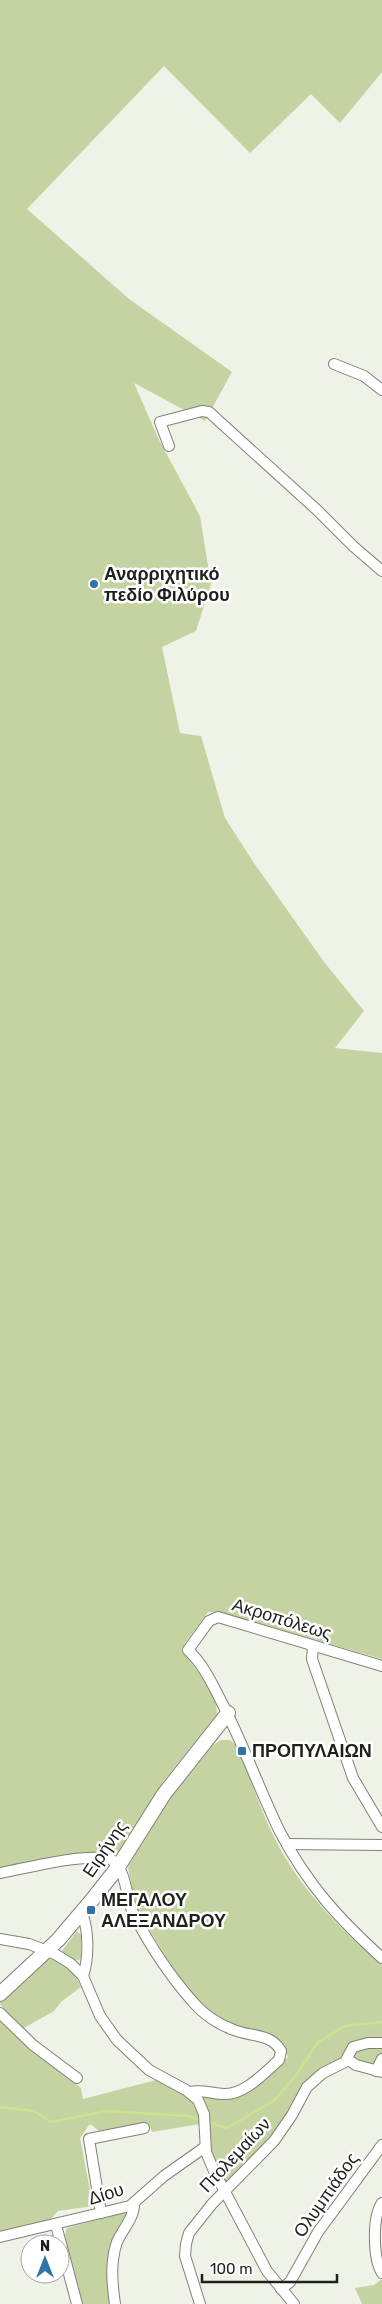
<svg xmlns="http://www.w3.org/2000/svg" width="382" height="2304" font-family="Rubik,sans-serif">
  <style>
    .green { fill: #c4d3a1 }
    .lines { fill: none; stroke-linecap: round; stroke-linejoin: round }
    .stream { stroke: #cce290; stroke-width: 2.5 }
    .street-casing { stroke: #7e8277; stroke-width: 12 }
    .secondary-casing { stroke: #7e8277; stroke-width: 16 }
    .street { stroke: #fff; stroke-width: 10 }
    .secondary { stroke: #fff; stroke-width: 14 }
    .poi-dot { fill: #3073a8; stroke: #fff; stroke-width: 2 }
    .labels { text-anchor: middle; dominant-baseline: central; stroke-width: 5; stroke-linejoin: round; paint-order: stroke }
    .poi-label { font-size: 18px; font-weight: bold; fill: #1e201b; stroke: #fff; text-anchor: start }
    .street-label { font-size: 18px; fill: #1e201b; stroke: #fff }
  </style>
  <rect width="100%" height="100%" fill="#eff3e7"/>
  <g class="green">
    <path d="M0,0H382V72L340,123L311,94L250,153L164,66L27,209L129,299L232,372L205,421L134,383L158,438L200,516L211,584L196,631L162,647L180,733L201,736L225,818L254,863L324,962L364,1011L335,1048L382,1053V1659L219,1612H208L185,1643L183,1649C193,1671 217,1687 217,1714L162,1783L120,1854L93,1855L0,1869Z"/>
    <path d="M221,1740H230L239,1748C250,1778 260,1809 274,1837C299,1888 340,1929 382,1965V2069L335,2063C299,2103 265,2144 228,2182C208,2169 204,2118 199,2095L229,2098L239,2097L288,2057L284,2048L265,2033L237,2027L219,2018L196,1999L174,1970L136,1908L128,1867L159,1813L213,1745Z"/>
    <polygon points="77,1931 81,1935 81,1959 74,1961 61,1952"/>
    <path d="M48,1958C64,1960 75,1973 81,1987L62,2001L54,2011L22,2029L0,2004V2001Z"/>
    <path d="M0,2018L81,2088L83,2099L156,2080C182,2093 197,2093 200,2124L152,2132L149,2125L143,2123L99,2131L92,2125H89L80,2138L93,2206L58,2211L47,2223L0,2233Z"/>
    <path d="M129,2211L131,2212C106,2250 103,2259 111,2304H83C77,2289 60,2243 67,2228Z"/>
    <polygon points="382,2279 382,2304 362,2304 355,2288 374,2285"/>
  </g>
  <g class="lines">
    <g class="stream">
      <polyline points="0,2107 34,2111 51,2122 106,2111 189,2116 203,2121"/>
      <polyline points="208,2122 227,2128 275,2100 297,2074 317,2043 345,2026 382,2022"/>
    </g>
    <defs>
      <g id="street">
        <polyline points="334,364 364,376 382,390"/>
        <polyline points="169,446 160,422 202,411 209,412 317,510 353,546 382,571"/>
        <polyline points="313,1646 312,1659 353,1778 382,1827"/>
        <path d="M382,1666L218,1617L209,1621L188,1650C203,1664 212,1683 221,1701C243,1743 259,1789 280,1832C308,1885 338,1918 382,1958"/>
        <polyline points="287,1844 382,1845"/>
        <path d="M0,1873C28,1868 86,1852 112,1860C128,1873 125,1896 133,1913C149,1944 170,1976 193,2002C203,2014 219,2025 234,2030C251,2037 271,2033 281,2051L279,2060C265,2072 245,2095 224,2094C213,2094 201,2089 190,2092"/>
        <path d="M82,1913C89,1931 89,1958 83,1976"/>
        <polyline points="0,1939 29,1944 55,1954 71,1964 83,1976 100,2016 117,2040 149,2070 186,2090 198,2100 204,2114 206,2152 214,2171 267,2271 294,2304"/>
        <polyline points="0,2013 33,2045 77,2078"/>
        <polyline points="347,2059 356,2065 382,2072"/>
        <polyline points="376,2071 382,2059"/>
        <path d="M382,2203C372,2217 373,2259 382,2273"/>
        <polyline points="101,2213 89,2139 144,2128"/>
        <polyline points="56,2225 77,2304"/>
        <polyline points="0,2237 130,2206 164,2176 205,2147"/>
        <polyline points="281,2289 290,2282 318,2232 382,2145"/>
        <path d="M115,2304C112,2283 110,2262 117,2242C122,2230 135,2217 134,2203"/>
        <polyline points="200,2304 185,2256 186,2244 189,2233 212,2204 274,2141 292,2115 307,2087 323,2073 345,2062 353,2047 368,2043 382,2043"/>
      </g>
      <polyline id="secondary" points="0,1994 58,1940 92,1900 118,1867 164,1794 228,1713"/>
    </defs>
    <use href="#street" class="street-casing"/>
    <use href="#secondary" class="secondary-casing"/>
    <use href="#street" class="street"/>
    <use href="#secondary" class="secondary"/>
  </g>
  <g class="poi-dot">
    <circle cx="94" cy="584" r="5"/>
    <rect x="237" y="1746" width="10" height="10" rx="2.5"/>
    <rect x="86" y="1905" width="10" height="10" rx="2.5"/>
  </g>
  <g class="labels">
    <g class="poi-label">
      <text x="104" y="574">Αναρριχητικό<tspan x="104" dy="21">πεδίο Φιλύρου</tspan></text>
      <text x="252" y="1751">ΠΡΟΠΥΛΑΙΩΝ</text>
      <text x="101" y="1900">ΜΕΓΑΛΟΥ<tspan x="101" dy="21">ΑΛΕΞΑΝΔΡΟΥ</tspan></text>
    </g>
    <g class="street-label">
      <text transform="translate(282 1619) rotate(17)">Ακροπόλεως</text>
      <text transform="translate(105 1849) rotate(-56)">Ειρήνης</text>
      <text transform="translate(235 2155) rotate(-47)">Πτολεμαίων</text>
      <text transform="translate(106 2194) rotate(-17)">Δίου</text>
      <text transform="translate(326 2195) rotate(-55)">Ολυμπιάδος</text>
    </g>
  </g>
  <g transform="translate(45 2259)"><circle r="24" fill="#ffffff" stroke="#a5a6a4"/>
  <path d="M0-4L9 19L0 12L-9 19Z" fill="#3073a8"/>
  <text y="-8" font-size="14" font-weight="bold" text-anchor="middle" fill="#1e201b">N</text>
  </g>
  <path d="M202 2274v8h135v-8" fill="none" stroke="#1e201b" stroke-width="2.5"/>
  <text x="210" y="2274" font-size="15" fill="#1e201b" stroke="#ffffff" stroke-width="4" paint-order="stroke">100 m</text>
</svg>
